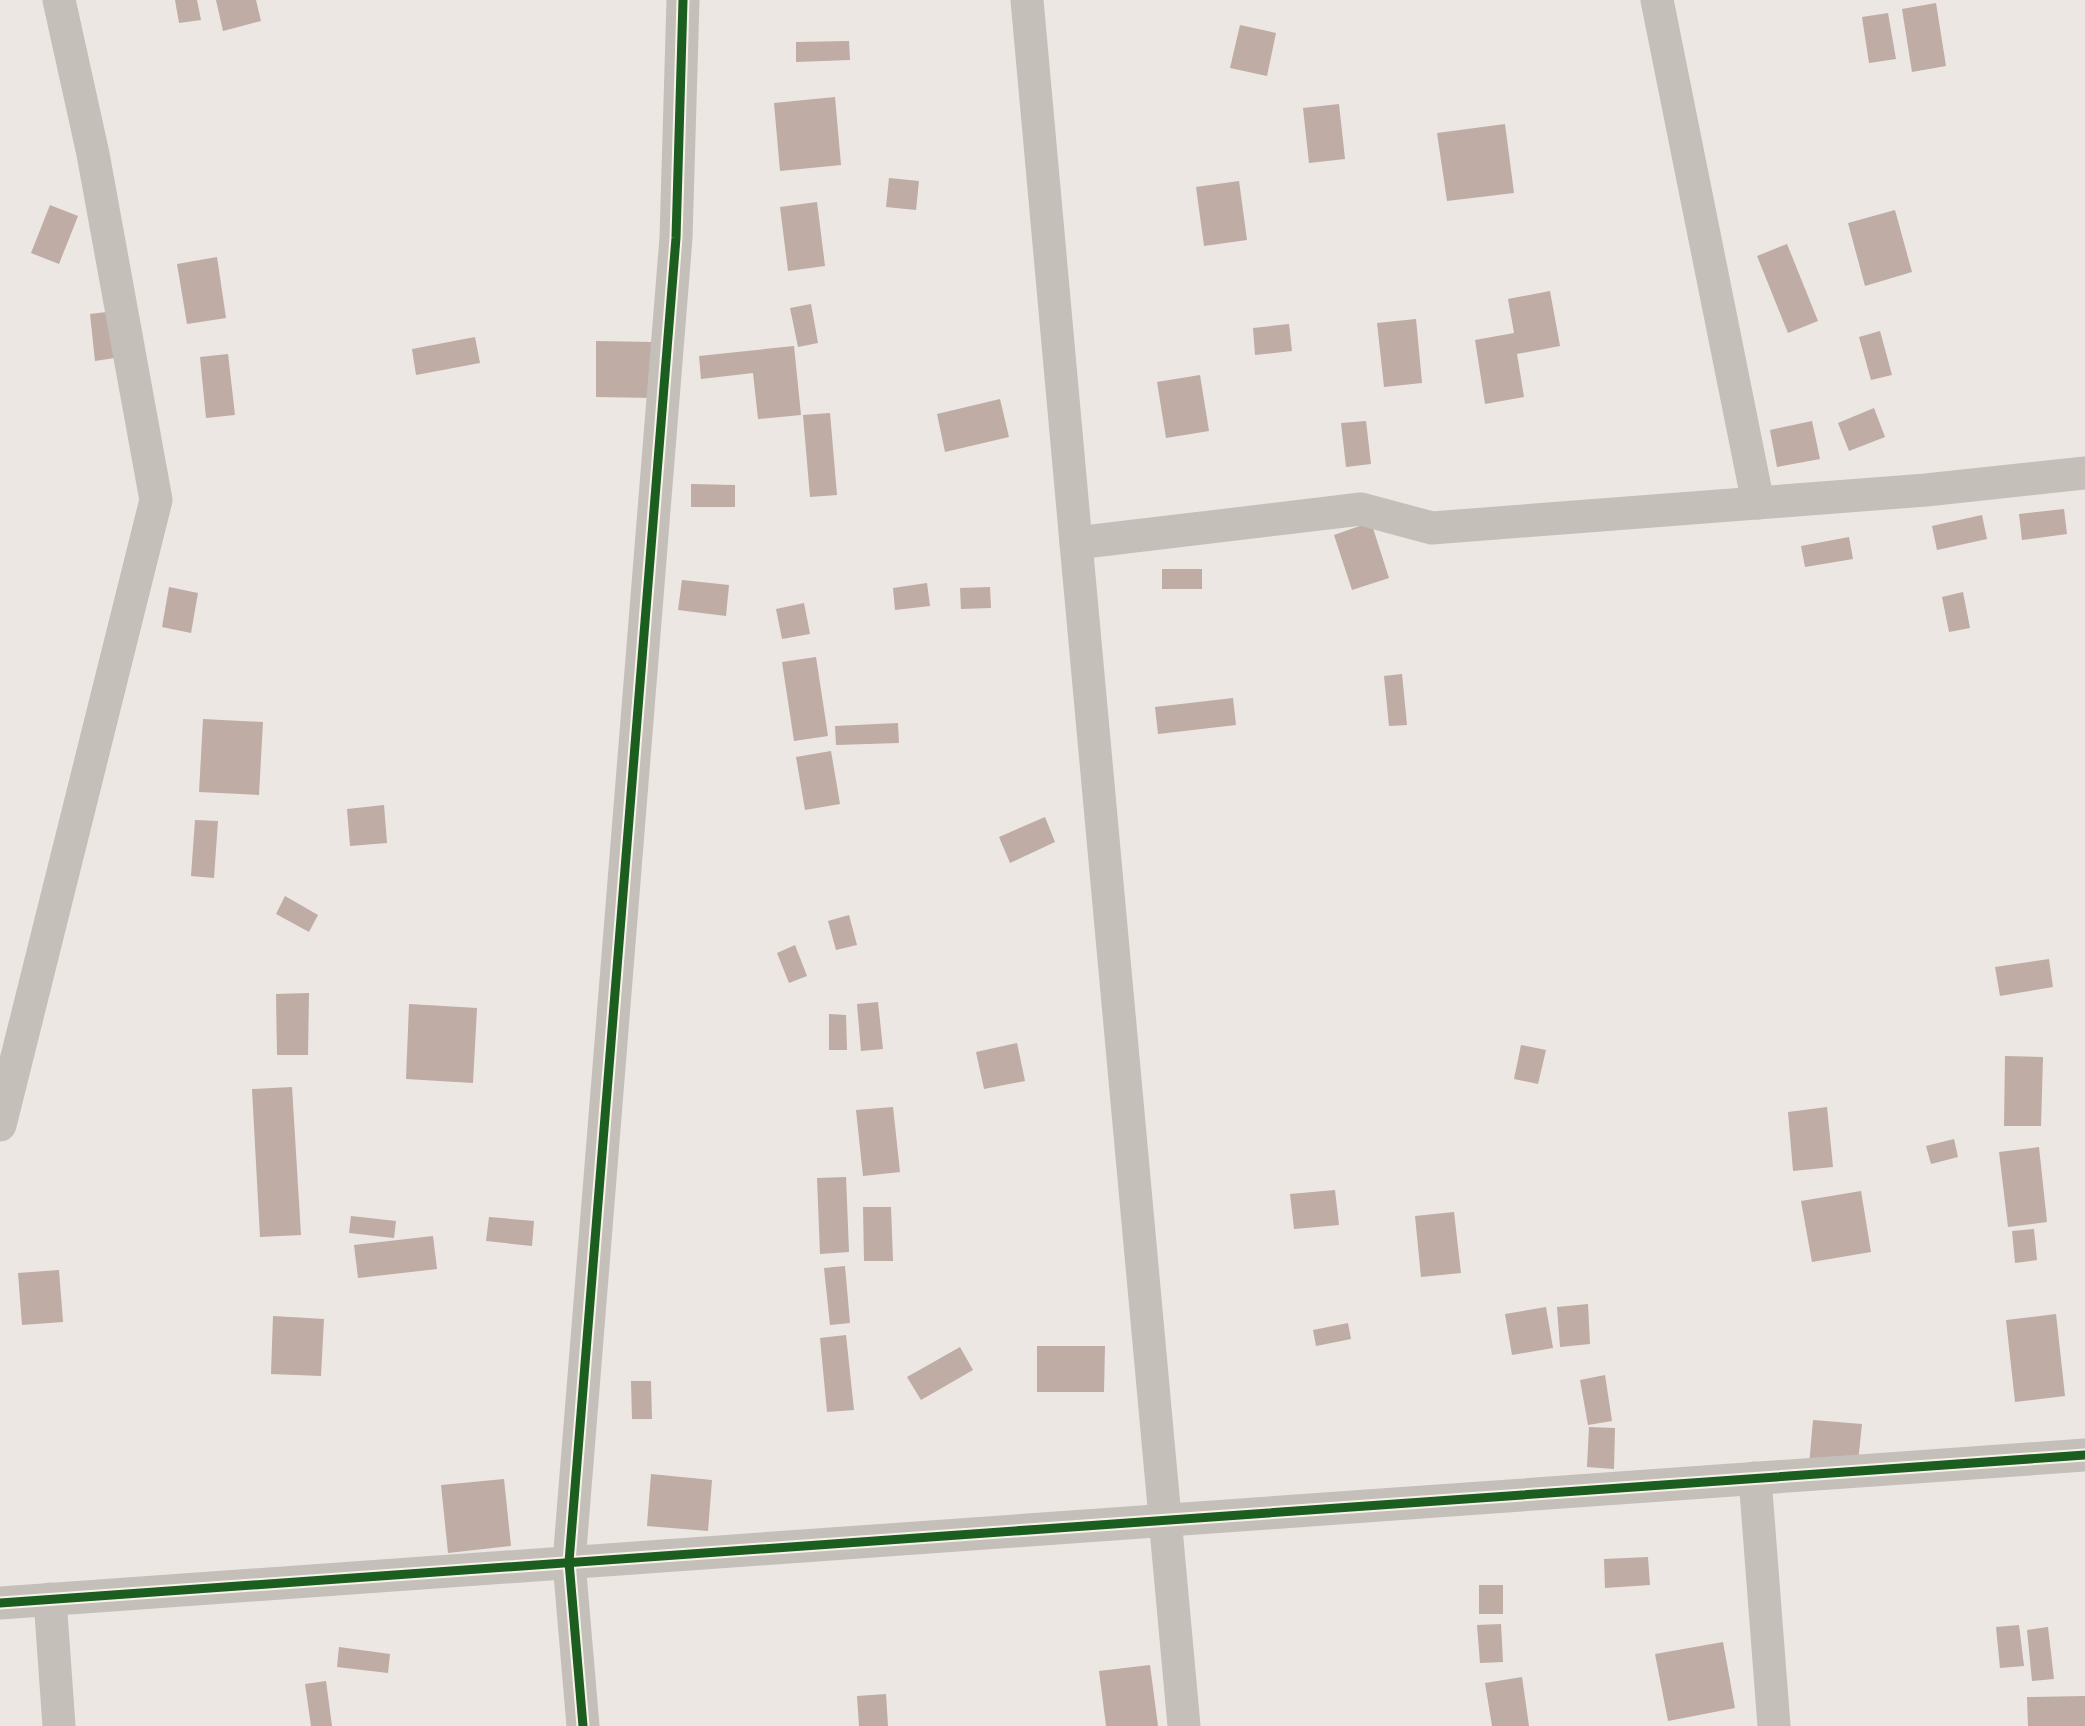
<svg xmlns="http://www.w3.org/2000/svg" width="2085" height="1726" font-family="Barlow,sans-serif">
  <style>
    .building { fill: #beaca5 }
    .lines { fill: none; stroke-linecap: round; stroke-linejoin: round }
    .street { stroke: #c5bfba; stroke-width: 33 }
    .cycleway-casing { stroke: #f8f2ea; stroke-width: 13 }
    .cycleway { stroke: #1b5e20; stroke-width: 9 }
  </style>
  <rect width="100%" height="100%" fill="#ece7e2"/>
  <g class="building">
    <polygon points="175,0 197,0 201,20 179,23"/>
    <polygon points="216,0 256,0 261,21 223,31"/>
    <polygon points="1936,3 1946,66 1912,72 1902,9"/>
    <polygon points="1888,13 1896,59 1869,63 1862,17"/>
    <polygon points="1240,25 1276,33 1267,76 1230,68"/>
    <polygon points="849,41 850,60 796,62 796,42"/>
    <polygon points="835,97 841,165 780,171 774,103"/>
    <polygon points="1339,104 1345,159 1309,163 1303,108"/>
    <polygon points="1505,124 1514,193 1447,201 1437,133"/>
    <polygon points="889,178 919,181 916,210 886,207"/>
    <polygon points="1239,181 1247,240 1204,246 1196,187"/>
    <polygon points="817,202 825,266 788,271 780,207"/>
    <polygon points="50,205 78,216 59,264 31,253"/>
    <polygon points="1895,210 1912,272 1865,286 1848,223"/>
    <polygon points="1787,244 1818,321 1788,333 1757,256"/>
    <polygon points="217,257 226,318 187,324 177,264"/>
    <polygon points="1550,291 1560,346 1517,354 1524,397 1485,404 1475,340 1514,333 1508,299"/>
    <polygon points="811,304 818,343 798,347 790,308"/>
    <polygon points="115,311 121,357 95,361 90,314"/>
    <polygon points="1416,319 1422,383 1384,387 1377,323"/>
    <polygon points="1289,324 1292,351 1255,355 1253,328"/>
    <polygon points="1880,331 1892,375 1871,380 1859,337"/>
    <polygon points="475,337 480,363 416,375 412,349"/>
    <polygon points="596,341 652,342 652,398 596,397"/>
    <polygon points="794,346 801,415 758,419 753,373 701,379 699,356"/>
    <polygon points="228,354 235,415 206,418 200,357"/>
    <polygon points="1200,375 1209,431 1166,438 1157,382"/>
    <polygon points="1000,399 1009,437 945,452 937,414"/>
    <polygon points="1874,408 1885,437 1849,451 1838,423"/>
    <polygon points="830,413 837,495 810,497 803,415"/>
    <polygon points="1366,421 1371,464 1346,467 1341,423"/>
    <polygon points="1812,421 1820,459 1777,467 1770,430"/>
    <polygon points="691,484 735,485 735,507 691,507"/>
    <polygon points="2064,509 2067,534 2022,540 2019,514"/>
    <polygon points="1982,515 1987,539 1937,550 1932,526"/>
    <polygon points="1371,522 1389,578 1352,590 1334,535"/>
    <polygon points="1849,537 1853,559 1805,567 1801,546"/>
    <rect x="1162" y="569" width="40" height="20"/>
    <polygon points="682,580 729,585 726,616 678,610"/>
    <polygon points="927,583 930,606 895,610 893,588"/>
    <polygon points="169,587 198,593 191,633 162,627"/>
    <polygon points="990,587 991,608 961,609 960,588"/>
    <polygon points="1963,592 1970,628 1949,632 1942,597"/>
    <polygon points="804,603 810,634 782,639 776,609"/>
    <polygon points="816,657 828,736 794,741 782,662"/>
    <polygon points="1402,674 1407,725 1389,726 1384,676"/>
    <polygon points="1233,698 1236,725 1158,734 1155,707"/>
    <polygon points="203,719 263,722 259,795 199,792"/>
    <polygon points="898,723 899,743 836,745 835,726"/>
    <polygon points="831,751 840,804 805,810 796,757"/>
    <polygon points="384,805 387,843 350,846 347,809"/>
    <polygon points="1045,817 1055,842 1010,863 999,837"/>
    <polygon points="195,820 218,821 214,878 191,876"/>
    <polygon points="285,896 318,915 309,932 276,914"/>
    <polygon points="849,915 857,945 836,950 828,921"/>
    <polygon points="795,945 807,976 789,983 777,953"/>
    <polygon points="2049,959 2053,987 2000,996 1995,967"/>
    <polygon points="309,993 308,1055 277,1055 276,994"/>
    <polygon points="878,1002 883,1049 861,1051 857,1004"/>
    <polygon points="409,1004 477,1008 473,1083 406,1079"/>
    <polygon points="829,1014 846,1015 847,1050 829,1050"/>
    <polygon points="1017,1043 1025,1081 984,1089 976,1052"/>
    <polygon points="1521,1045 1546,1050 1538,1084 1514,1079"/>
    <polygon points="2005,1056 2043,1057 2041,1126 2004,1126"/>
    <polygon points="292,1087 301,1235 260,1237 252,1089"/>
    <polygon points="893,1107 900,1172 863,1176 856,1110"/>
    <polygon points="1827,1107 1833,1167 1793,1171 1788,1112"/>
    <polygon points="1954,1139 1958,1157 1931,1164 1926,1146"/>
    <polygon points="2039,1147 2047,1222 2008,1227 1999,1152"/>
    <polygon points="846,1177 849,1252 820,1254 817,1178"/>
    <polygon points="1335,1190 1339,1225 1294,1229 1290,1194"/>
    <polygon points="1861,1191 1871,1252 1812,1262 1801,1201"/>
    <polygon points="863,1207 891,1207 893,1261 864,1261"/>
    <polygon points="1454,1212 1461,1273 1421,1277 1415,1216"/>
    <polygon points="351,1216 396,1221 394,1238 349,1233"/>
    <polygon points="489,1217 534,1221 532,1246 486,1241"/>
    <polygon points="2034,1229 2037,1260 2015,1263 2012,1231"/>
    <polygon points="433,1236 437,1269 358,1278 354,1245"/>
    <polygon points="845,1266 850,1323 830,1325 824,1268"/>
    <polygon points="59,1270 63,1322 22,1325 18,1273"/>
    <polygon points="1588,1304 1590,1344 1560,1347 1557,1307"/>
    <polygon points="1546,1307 1553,1348 1512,1355 1505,1314"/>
    <polygon points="2056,1314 2065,1396 2015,1402 2006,1320"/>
    <polygon points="273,1316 324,1319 321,1376 271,1374"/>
    <polygon points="1348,1323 1351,1339 1316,1346 1313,1330"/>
    <polygon points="846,1335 854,1410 827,1412 820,1338"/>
    <polygon points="1037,1346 1105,1346 1104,1392 1037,1392"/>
    <polygon points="960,1347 973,1370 921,1400 907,1377"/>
    <polygon points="1605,1375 1612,1421 1588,1425 1580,1380"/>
    <polygon points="631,1381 651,1381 652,1419 632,1419"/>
    <polygon points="1813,1420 1862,1424 1856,1481 1808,1477"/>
    <polygon points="1589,1427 1615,1428 1614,1469 1587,1467"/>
    <polygon points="651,1474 712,1480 708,1531 647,1526"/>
    <polygon points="504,1479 511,1546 448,1553 441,1485"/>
    <polygon points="1648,1557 1650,1585 1605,1588 1604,1559"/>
    <rect x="1479" y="1585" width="24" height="29"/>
    <polygon points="1501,1624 1503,1662 1480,1663 1477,1625"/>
    <polygon points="2019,1625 2024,1666 2000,1668 1996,1627"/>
    <polygon points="2048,1627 2054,1679 2032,1681 2027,1630"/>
    <polygon points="1723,1642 1735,1708 1668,1721 1655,1654"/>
    <polygon points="339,1647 390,1654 388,1673 337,1667"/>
    <polygon points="1150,1665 1158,1726 1106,1726 1099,1671"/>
    <polygon points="1522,1677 1529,1726 1492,1726 1485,1683"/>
    <polygon points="326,1681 332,1726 311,1726 305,1684"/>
    <polygon points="886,1694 888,1726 859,1726 857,1696"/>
    <polygon points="2085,1696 2085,1726 2028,1726 2027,1697"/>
  </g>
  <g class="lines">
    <g class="street">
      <polyline points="1027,0 1076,543 1361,509 1432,528 1926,490 2085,473"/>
      <polyline points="1657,0 1758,503"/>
      <polyline points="1076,543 1184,1726"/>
      <polyline points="0,1125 156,500 93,154 59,0"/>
      <polyline points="1755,1478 1774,1726"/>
      <polyline points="50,1599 59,1726"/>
      <polyline points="0,1603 2085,1455"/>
      <polyline points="583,1726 569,1562 676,238 683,0"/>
    </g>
    <defs>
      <g id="cycleway">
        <polyline points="0,1603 2085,1455"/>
        <polyline points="583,1726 569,1562 676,238 683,0"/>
      </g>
    </defs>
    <use href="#cycleway" class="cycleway-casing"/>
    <use href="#cycleway" class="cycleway"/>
  </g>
</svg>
